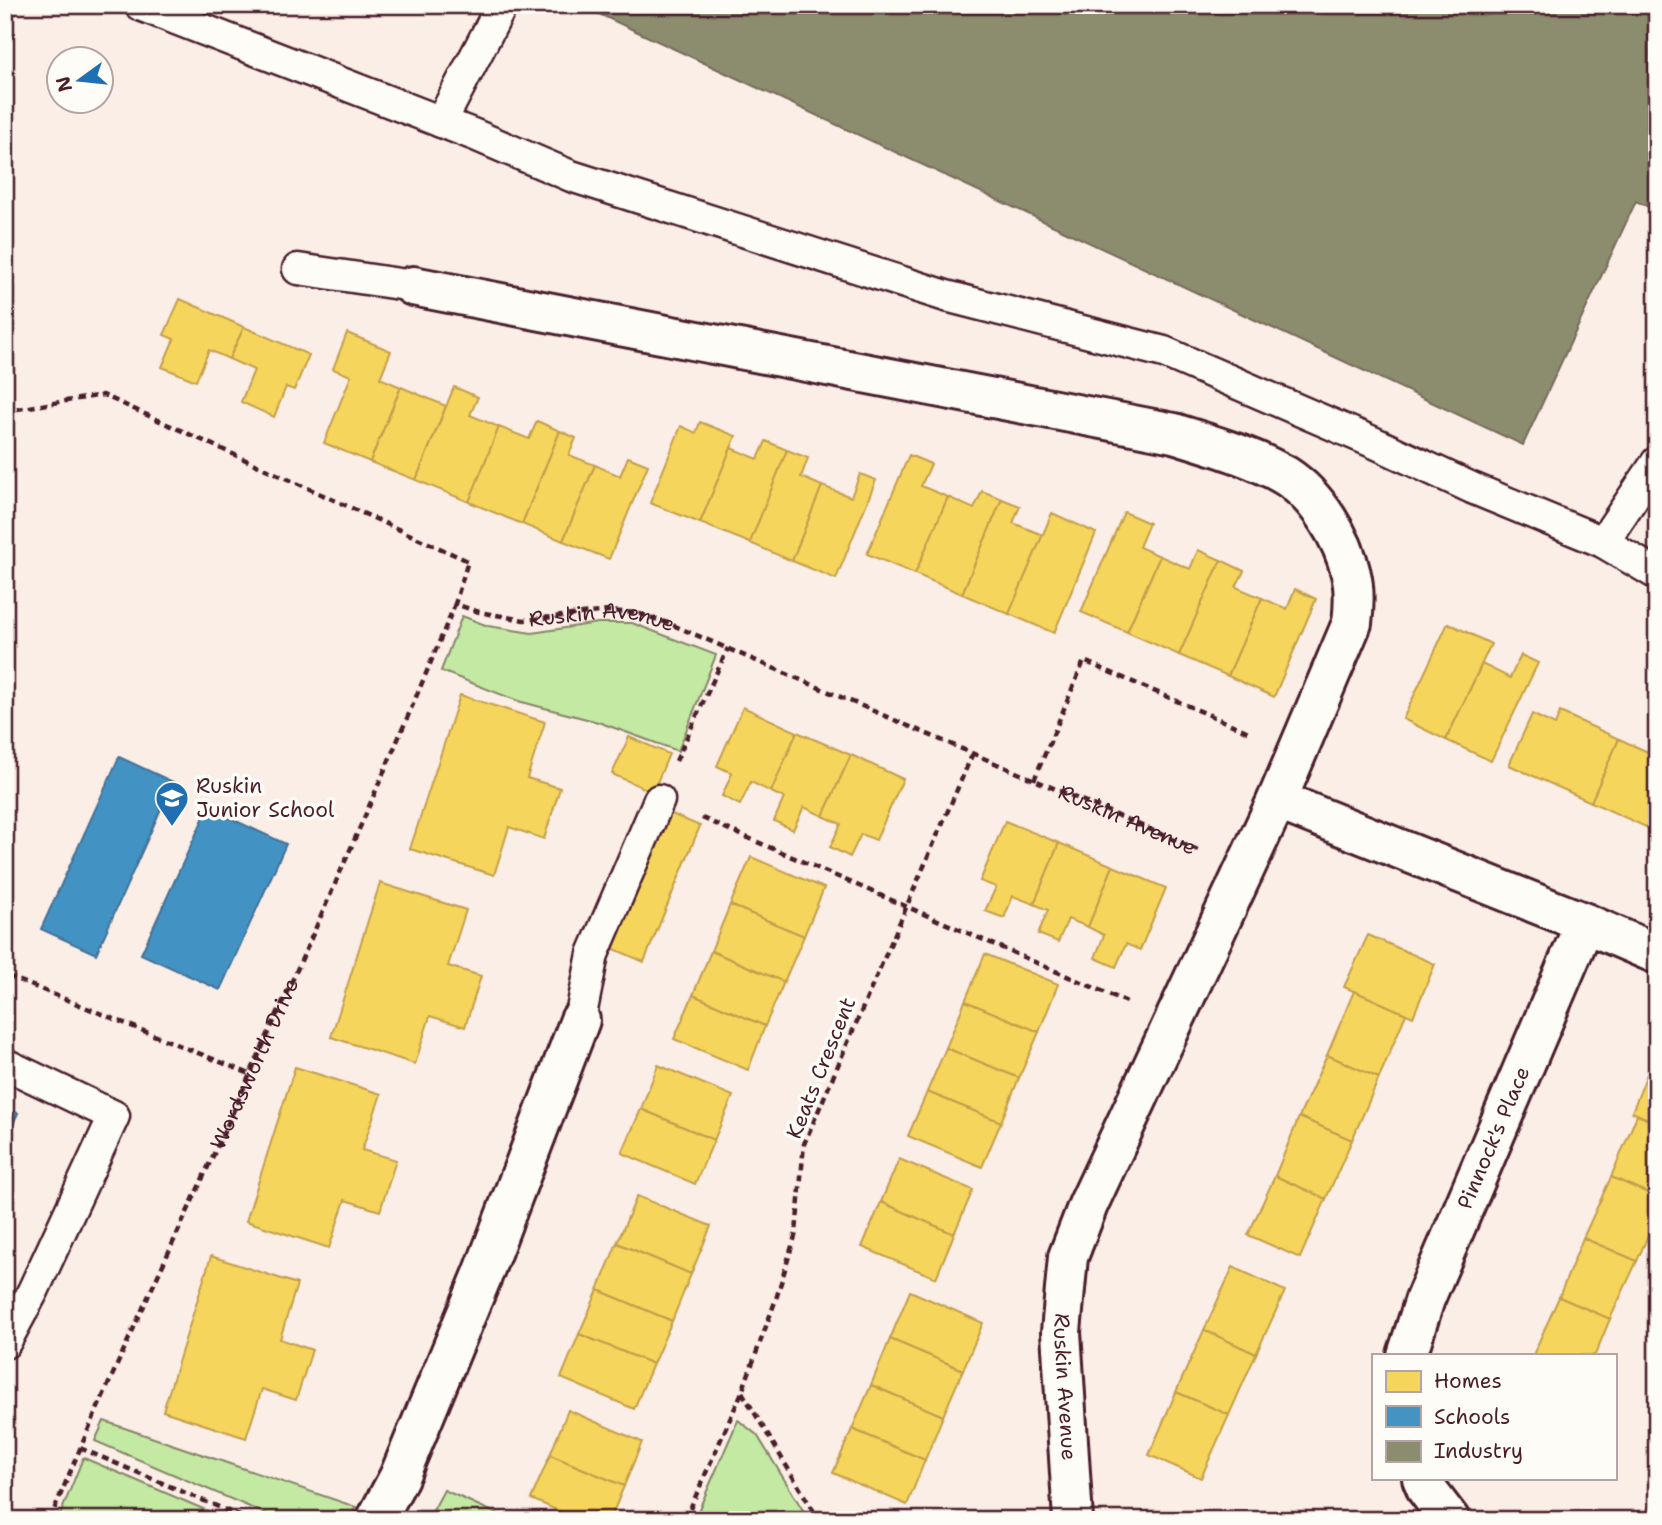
<svg xmlns="http://www.w3.org/2000/svg" width="1662" height="1525" font-family="'Shantell Sans',sans-serif">
  <style>
    .green { fill: #c3e9a3; stroke: #868467; stroke-width: 2 }
    .homes { fill: #f6d55c; stroke: #c29e4d; stroke-width: 2 }
    .schools { fill: #4393c3; stroke: #457095; stroke-width: 2 }
    .industry { fill: #8c8c6e; stroke: #786b5a; stroke-width: 2 }
    .lines { fill: none; stroke-linecap: round; stroke-linejoin: round }
    .service-casing { stroke: #4a1f2b; stroke-width: 35 }
    .minor-casing { stroke: #4a1f2b; stroke-width: 44 }
    .path { stroke: #4a1f2b; stroke-width: 4.5; stroke-dasharray: 7 5; stroke-linecap: butt }
    .service { stroke: #fdfcf7; stroke-width: 30 }
    .minor { stroke: #fdfcf7; stroke-width: 38 }
    .labels { text-anchor: middle; dominant-baseline: central; stroke-width: 7; stroke-linejoin: round; paint-order: stroke }
    .street-label { font-size: 21px; fill: #4a1f2b; stroke: #fdfcf7 }
    .poi-label { font-size: 21px; fill: #4a1f2b; stroke: #fdfcf7; text-anchor: start }
  </style>
  <rect width="100%" height="100%" fill="#faeee7"/>
  <filter id="ink" filterUnits="userSpaceOnUse"><feTurbulence type="fractalNoise" baseFrequency=".0143" numOctaves="2"/><feDisplacementMap in="SourceGraphic" scale="14" xChannelSelector="R" yChannelSelector="G"/><feConvolveMatrix kernelMatrix="1 2 1 2 8 2 1 2 1" color-interpolation-filters="sRGB"/></filter>
  <g filter="url(#ink)">
    <g class="green">
      <polygon points="462,616 488,626 532,633 598,623 632,623 716,655 678,751 598,722 518,701 441,671"/>
      <polygon points="738,1420 757,1435 809,1520 705,1520 696,1516"/>
      <polygon points="104,1421 356,1507 347,1520 333,1517 330,1520 280,1520 95,1441"/>
      <polygon points="83,1458 84,1458 229,1520 58,1520"/>
      <polygon points="444,1490 511,1520 428,1520"/>
    </g>
    <g class="homes">
      <polygon points="180,299 244,327 229,359 209,350 196,381 162,367 174,339 164,335"/>
      <polygon points="244,327 309,355 294,390 286,387 274,417 241,402 254,370 229,359"/>
      <polygon points="347,333 391,351 380,378 401,387 370,462 324,443 351,376 333,369"/>
      <polygon points="401,387 446,406 416,480 370,462"/>
      <polygon points="454,387 478,397 470,415 499,427 469,502 416,480"/>
      <polygon points="537,421 560,431 522,524 469,502 499,427 529,439"/>
      <polygon points="700,422 736,436 700,523 650,503 681,426 696,433"/>
      <polygon points="560,431 576,438 569,455 595,465 563,541 522,524"/>
      <polygon points="766,441 787,450 750,543 700,523 731,448 758,459"/>
      <polygon points="787,450 808,458 801,477 822,486 792,561 750,543"/>
      <polygon points="909,455 931,464 921,486 948,497 915,574 867,554"/>
      <polygon points="628,457 648,465 609,559 563,541 595,465 620,476"/>
      <polygon points="860,474 876,480 836,579 792,561 822,486 851,497"/>
      <polygon points="982,491 1002,499 962,594 915,574 948,497 974,509"/>
      <polygon points="1002,499 1020,506 1013,523 1043,535 1009,614 962,594"/>
      <polygon points="1124,512 1149,523 1139,547 1160,556 1127,632 1081,612"/>
      <polygon points="1052,513 1096,533 1054,633 1009,614"/>
      <polygon points="1198,550 1221,560 1179,655 1127,632 1160,556 1190,569"/>
      <polygon points="1221,560 1244,571 1236,587 1262,598 1228,676 1179,655"/>
      <polygon points="1295,589 1316,599 1274,697 1228,676 1262,598 1287,609"/>
      <polygon points="1448,623 1491,644 1446,740 1403,719"/>
      <polygon points="1521,655 1538,663 1491,761 1446,740 1482,664 1510,678"/>
      <polygon points="460,695 545,722 527,778 560,788 544,839 509,827 494,875 410,849"/>
      <polygon points="743,707 797,732 771,792 751,782 740,805 722,796 732,773 717,766"/>
      <polygon points="1560,712 1619,739 1591,802 1509,765 1532,714 1555,725"/>
      <polygon points="797,732 851,755 823,816 804,807 793,830 774,821 784,798 771,792"/>
      <polygon points="629,737 669,754 653,792 612,774"/>
      <polygon points="1619,739 1657,756 1657,810 1648,828 1591,802"/>
      <polygon points="851,755 903,779 876,840 861,834 850,857 830,847 841,824 823,816"/>
      <polygon points="662,810 700,826 644,962 605,945"/>
      <polygon points="1657,810 1657,832 1648,828"/>
      <polygon points="1005,821 1059,843 1034,904 1013,896 1004,918 985,911 996,887 980,881"/>
      <polygon points="1059,843 1113,866 1088,927 1068,919 1058,942 1038,934 1048,910 1034,904"/>
      <polygon points="751,857 824,888 804,936 730,905"/>
      <polygon points="1113,866 1166,888 1140,950 1126,944 1116,967 1095,958 1104,935 1088,927"/>
      <polygon points="380,883 466,910 448,966 481,976 465,1027 430,1016 415,1064 331,1037"/>
      <polygon points="730,905 804,936 784,982 711,951"/>
      <polygon points="1368,935 1435,964 1413,1017 1344,987"/>
      <polygon points="711,951 784,982 765,1026 693,995"/>
      <polygon points="985,954 1058,984 1039,1032 965,1001"/>
      <polygon points="1354,991 1406,1014 1379,1078 1327,1055"/>
      <polygon points="693,995 765,1026 748,1070 674,1039"/>
      <polygon points="965,1001 1039,1032 1019,1078 946,1048"/>
      <polygon points="946,1048 1019,1078 1001,1122 927,1092"/>
      <polygon points="1327,1055 1379,1078 1352,1140 1299,1117"/>
      <polygon points="1651,1064 1657,1066 1657,1123 1632,1112"/>
      <polygon points="658,1065 733,1096 714,1140 641,1109"/>
      <polygon points="295,1067 381,1094 362,1150 396,1160 380,1211 345,1200 329,1248 246,1221"/>
      <polygon points="927,1092 1001,1122 982,1167 908,1136"/>
      <polygon points="641,1109 714,1140 695,1184 622,1153"/>
      <polygon points="1637,1115 1657,1123 1657,1197 1611,1177"/>
      <polygon points="1299,1117 1352,1140 1326,1199 1275,1176"/>
      <polygon points="899,1159 973,1190 954,1234 881,1202"/>
      <polygon points="1275,1176 1326,1199 1300,1258 1248,1235"/>
      <polygon points="1611,1177 1657,1197 1657,1215 1637,1261 1583,1238"/>
      <polygon points="637,1196 711,1226 691,1274 617,1243"/>
      <polygon points="881,1202 954,1234 936,1278 862,1247"/>
      <polygon points="1583,1238 1637,1261 1610,1319 1559,1297"/>
      <polygon points="617,1243 691,1274 672,1321 598,1290"/>
      <polygon points="211,1256 297,1284 280,1339 312,1350 296,1400 262,1389 246,1438 163,1411"/>
      <polygon points="1233,1267 1285,1291 1256,1354 1204,1330"/>
      <polygon points="598,1290 672,1321 653,1364 579,1334"/>
      <polygon points="910,1291 983,1323 963,1370 890,1339"/>
      <polygon points="1559,1297 1610,1319 1595,1355 1533,1355"/>
      <polygon points="1204,1330 1256,1354 1229,1415 1176,1392"/>
      <polygon points="579,1334 653,1364 634,1409 561,1378"/>
      <polygon points="890,1339 963,1370 943,1416 871,1385"/>
      <polygon points="871,1385 943,1416 925,1460 852,1429"/>
      <polygon points="1176,1392 1229,1415 1201,1478 1149,1455"/>
      <polygon points="568,1410 642,1442 624,1486 550,1455"/>
      <polygon points="852,1429 925,1460 907,1505 833,1473"/>
      <polygon points="550,1455 624,1486 610,1520 580,1520 531,1499"/>
    </g>
    <g class="schools">
      <polygon points="119,757 173,782 96,954 41,929"/>
      <polygon points="208,808 286,844 220,990 141,954"/>
      <polygon points="5,1108 18,1113 5,1141"/>
    </g>
    <polygon class="industry" points="580,5 1657,5 1657,211 1636,201 1523,445"/>
    <g class="lines">
      <defs>
        <g id="service">
          <polyline points="140,5 475,135 571,176 946,296 1164,352 1375,443 1472,488 1603,542 1657,574"/>
          <polyline points="441,122 502,5"/>
          <polyline points="298,269 413,286"/>
          <polyline points="1603,542 1657,462"/>
          <polyline points="580,1020 593,954 659,800"/>
          <polyline points="5,1064 114,1116 33,1291 5,1343"/>
        </g>
        <g id="minor">
          <path id="s3" d="M413,286L1174,433C1212,445 1252,456 1286,476C1317,496 1343,538 1351,574C1355,590 1354,607 1352,623L1277,800L1088,1205L1068,1257L1061,1332L1073,1520"/>
          <polyline points="1277,800 1585,923 1657,954"/>
          <path id="s4" d="M1407,1355L1425,1299L1585,923"/>
          <polyline points="1422,1478 1427,1490 1450,1520"/>
          <polyline points="376,1520 399,1477 483,1274 580,1020"/>
        </g>
      </defs>
      <use href="#service" class="service-casing"/>
      <use href="#minor" class="minor-casing"/>
      <g class="path">
        <path id="s1" d="M5,411L103,395L468,561L455,604L479,612L524,620L609,611L637,613L668,623L1198,850"/>
        <polyline points="676,761 728,648"/>
        <polyline points="1034,780 1084,661 1251,733"/>
        <polyline points="702,818 1127,1002"/>
        <polyline points="8,976 250,1074"/>
        <polyline points="742,1392 819,1520"/>
        <polyline points="80,1448 249,1520"/>
        <path id="s2" d="M50,1520C105,1386 168,1255 228,1123C306,951 383,778 455,604"/>
        <polyline points="685,1520 742,1392 776,1299 796,1233 804,1144 972,755"/>
        <polyline points="1647,1520 1650,1511 1657,1514"/>
      </g>
      <use href="#service" class="service"/>
      <use href="#minor" class="minor"/>
    </g>
  </g>
  <defs>
    <symbol id="school-pin" viewBox="-11 -11 22 30"><path d="M0 17L-7.5 6A9.5 9.5 0 1 1 7.5 6Z" fill="#1f6fb2" stroke="#fdfcf7"/><path d="M0-5L7-2L0 1L-7-2ZM-4 1L0 2.5L4 1V4Q0 6-4 4Z" fill="#fff"/></symbol>
  </defs>
  <g fill-rule="evenodd">
    <use href="#school-pin" x="153" y="779" width="38" height="52"/>
  </g>
  <g class="labels">
    <g class="street-label">
      <text stroke="none"><textPath href="#s1" startOffset="695">Ruskin Avenue</textPath></text>
      <text stroke="none"><textPath href="#s1" startOffset="1262">Ruskin Avenue</textPath></text>
      <text stroke="none"><textPath href="#s2" startOffset="500">Wordsworth Drive</textPath></text>
      <text transform="translate(821 1068) rotate(-68)">Keats Crescent</text>
      <text stroke="none"><textPath href="#s4" startOffset="234">Pinnock's Place</textPath></text>
      <text stroke="none"><textPath href="#s3" startOffset="1890">Ruskin Avenue</textPath></text>
    </g>
    <g class="poi-label">
      <text x="196" y="786">Ruskin<tspan x="196" dy="24">Junior School</tspan></text>
    </g>
  </g>
  <rect width="1662" height="1525" fill="none" stroke="#fdfcf7" stroke-width="28"/>
  <rect x="14" y="14" width="1634" height="1497" fill="none" stroke="#4a1f2b" stroke-width="2.5" filter="url(#ink)"/>
  <rect x="1372" y="1354" width="245" height="126" fill="#fdfcf7" stroke="#b5a4a5" stroke-width="2"/>
  <rect x="1386" y="1371" width="35" height="21" fill="#f6d55c" stroke="#b5a4a5" stroke-width="2"/>
  <text x="1434" y="1388" font-size="21" fill="#4a1f2b">Homes</text>
  <rect x="1386" y="1406" width="35" height="21" fill="#4393c3" stroke="#b5a4a5" stroke-width="2"/>
  <text x="1434" y="1424" font-size="21" fill="#4a1f2b">Schools</text>
  <rect x="1386" y="1441" width="35" height="21" fill="#8c8c6e" stroke="#b5a4a5" stroke-width="2"/>
  <text x="1434" y="1458" font-size="21" fill="#4a1f2b">Industry</text>
  <g transform="translate(80 80) rotate(255)"><circle r="33" fill="#fdfcf7" stroke="#b5a4a5" stroke-width="2"/>
  <path d="M0-5L12 26L0 18L-12 26Z" fill="#1f6fb2"/>
  <text y="-10" font-size="19" font-weight="bold" text-anchor="middle" fill="#4a1f2b">N</text>
  </g>
</svg>
